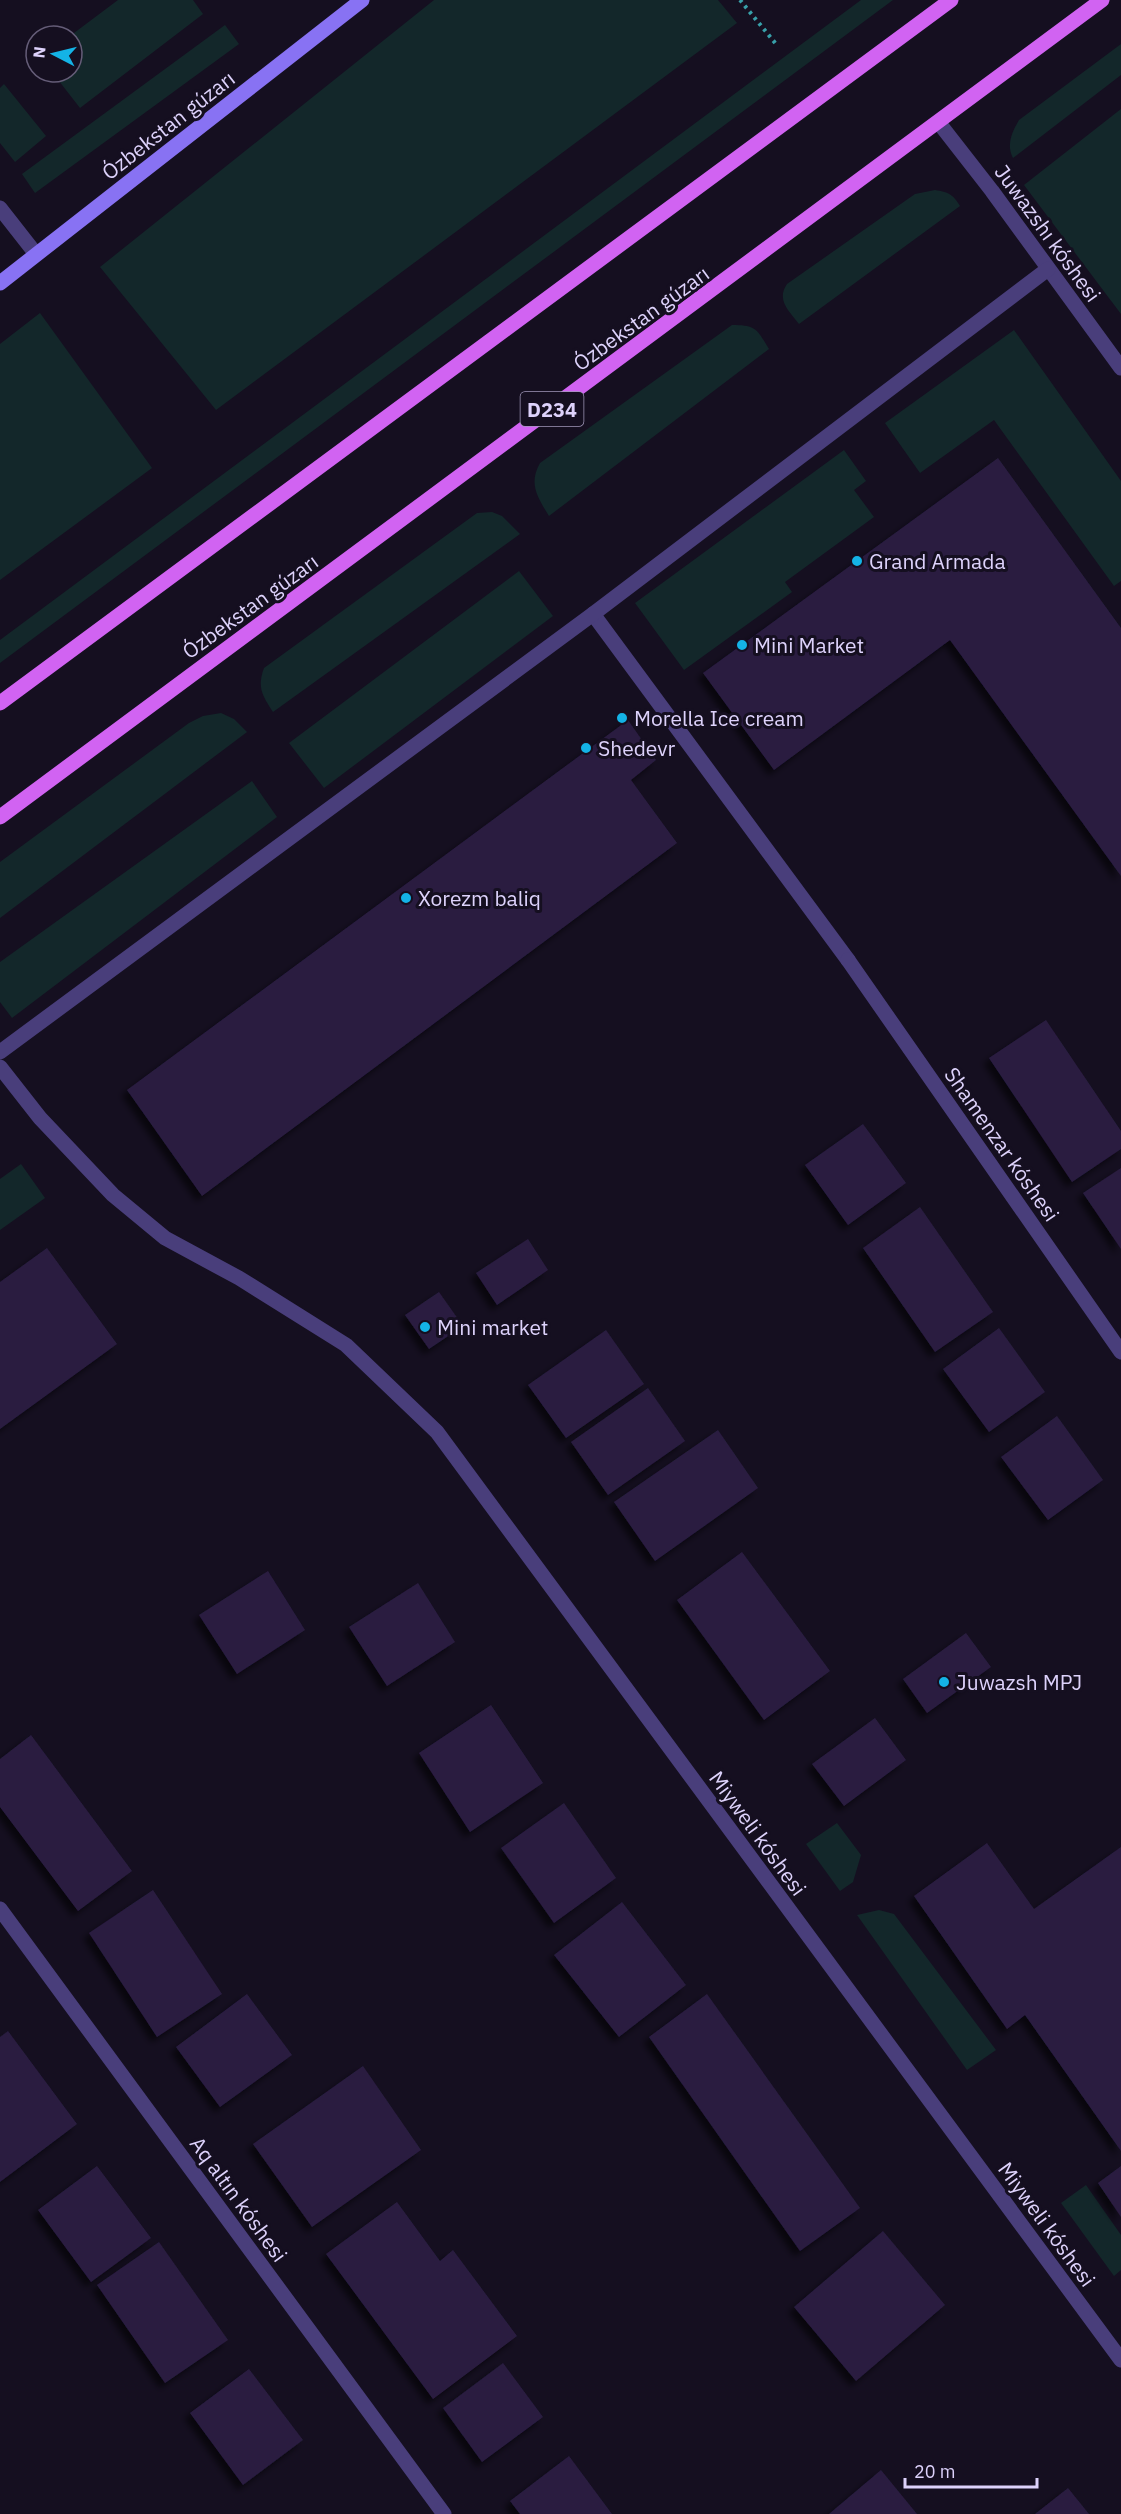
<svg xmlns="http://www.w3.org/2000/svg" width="1121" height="2514" font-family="'IBM Plex Sans',sans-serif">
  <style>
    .green { fill: #13272a }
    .building { fill: #291d40; filter: url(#shadow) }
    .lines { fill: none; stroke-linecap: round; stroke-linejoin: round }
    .path { stroke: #38a0a9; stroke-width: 4; stroke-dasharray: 3 4.5; stroke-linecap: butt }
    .lane { stroke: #493e7b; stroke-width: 15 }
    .street { stroke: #493e7b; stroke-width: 15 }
    .secondary { stroke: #8872f3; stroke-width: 15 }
    .primary { stroke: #d163f2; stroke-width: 15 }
    .poi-dot { fill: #14b3e6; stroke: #150f20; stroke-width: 2 }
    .labels { text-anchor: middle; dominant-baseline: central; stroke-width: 6; stroke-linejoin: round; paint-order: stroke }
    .shield { fill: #150f20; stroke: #a198b9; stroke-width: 1.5 }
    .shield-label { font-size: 20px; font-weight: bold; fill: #ddd2fb }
    .street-label { font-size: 21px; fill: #ddd2fb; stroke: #150f20 }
    .poi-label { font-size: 21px; fill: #ddd2fb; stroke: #150f20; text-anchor: start }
  </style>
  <defs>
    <filter id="shadow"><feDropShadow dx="-5.5" dy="5.5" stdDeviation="3" flood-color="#0009"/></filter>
  </defs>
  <rect width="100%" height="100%" fill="#150f20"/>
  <g class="green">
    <polygon points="118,0 193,0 203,14 80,108 52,72 72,72 72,36 70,36"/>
    <polygon points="434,0 718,0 737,23 216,410 100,267"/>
    <polygon points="861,0 893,0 0,663 0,640"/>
    <polygon points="225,25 239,44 35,193 22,174"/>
    <path d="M1121,44V75L1013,158C1006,145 1012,132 1019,120Z"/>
    <polygon points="4,84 46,136 15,162 0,143 0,88"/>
    <polygon points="1121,109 1121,314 1024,185"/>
    <path d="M935,190C948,192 953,194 960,206L799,324C789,311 776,300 787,284L915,194Z"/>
    <polygon points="40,313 152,468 0,580 0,344"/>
    <path d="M732,325C756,325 757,329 769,349L549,516C538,498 528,484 540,463Z"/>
    <polygon points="1014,330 1121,481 1121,581 1114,586 994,420 920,473 885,423"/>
    <polygon points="844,450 866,481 854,490 874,517 785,582 792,592 684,670 635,603"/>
    <path d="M492,512L502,516L520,534L273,712C262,695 257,687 264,668L477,513Z"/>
    <polygon points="519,571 553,616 324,788 289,743"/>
    <polygon points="221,713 234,719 247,732 0,918 0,862 189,723 203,716"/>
    <polygon points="252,781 277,817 12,1018 0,1002 0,962"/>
    <polygon points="21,1164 45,1198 0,1230 0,1179"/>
    <polygon points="837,1823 861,1855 853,1882 840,1891 806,1844"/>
    <polygon points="879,1910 894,1914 996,2050 967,2070 857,1915"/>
    <polygon points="1086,2185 1121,2235 1121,2270 1114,2276 1061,2203"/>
  </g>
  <g class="building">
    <polygon points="998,458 1121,628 1121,876 950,640 774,770 703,673"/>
    <polygon points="628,720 656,760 631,780 677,843 202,1196 127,1090"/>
    <polygon points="1046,1020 1121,1131 1121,1149 1072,1182 989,1058"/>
    <polygon points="863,1124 906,1183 848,1225 805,1165"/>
    <polygon points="1121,1168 1121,1249 1083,1193"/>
    <polygon points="920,1207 993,1312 935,1352 863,1248"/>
    <polygon points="528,1239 548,1270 497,1305 476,1273"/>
    <polygon points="47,1248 117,1344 0,1429 0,1282"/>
    <polygon points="439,1292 463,1326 429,1349 405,1315"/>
    <polygon points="999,1328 1045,1392 989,1432 943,1369"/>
    <polygon points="606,1330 644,1384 566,1438 528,1385"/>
    <polygon points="648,1388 685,1441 608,1495 571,1442"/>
    <polygon points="1057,1416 1103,1480 1048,1520 1001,1457"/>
    <polygon points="718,1430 758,1488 655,1561 614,1502"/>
    <polygon points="742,1552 830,1671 764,1720 677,1600"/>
    <polygon points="268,1571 305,1630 237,1674 199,1615"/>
    <polygon points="418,1583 455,1642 387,1686 349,1627"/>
    <polygon points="966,1633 991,1667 927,1713 903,1679"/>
    <polygon points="491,1705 543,1783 470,1832 419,1753"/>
    <polygon points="875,1718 906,1760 844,1806 812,1764"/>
    <polygon points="31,1735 132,1871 78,1911 0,1807 0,1759"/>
    <polygon points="564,1803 616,1878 554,1923 501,1848"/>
    <polygon points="987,1843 1034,1909 1121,1847 1121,2151 1025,2015 1007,2029 914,1896"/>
    <polygon points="153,1890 222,1994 157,2037 89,1933"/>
    <polygon points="622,1902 686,1985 619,2037 554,1955"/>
    <polygon points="247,1994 292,2055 220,2107 176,2047"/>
    <polygon points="707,1994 860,2208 800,2251 649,2037"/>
    <polygon points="8,2031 77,2124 0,2182 0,2037"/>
    <polygon points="363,2066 421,2150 312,2227 253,2144"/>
    <polygon points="97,2166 151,2238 91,2282 38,2210"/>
    <polygon points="1121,2166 1121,2217 1098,2183"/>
    <polygon points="397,2202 440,2261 453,2250 517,2336 433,2399 326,2254"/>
    <polygon points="883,2231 945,2305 856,2381 794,2307"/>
    <polygon points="159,2242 228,2340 165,2383 97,2285"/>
    <polygon points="503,2363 543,2417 482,2462 443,2408"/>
    <polygon points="249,2369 303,2440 243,2485 190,2413"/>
    <polygon points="569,2456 612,2514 520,2514 510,2501"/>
    <polygon points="881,2470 917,2514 829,2514"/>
    <polygon points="1068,2488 1089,2514 1035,2514"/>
  </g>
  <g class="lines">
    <polyline class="path" points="740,0 776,44"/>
    <polyline class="lane" points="593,614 848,960"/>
    <g class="street">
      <polyline points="939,123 992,191 1121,368"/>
      <polyline points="0,208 36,254"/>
      <polyline points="848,960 1121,1352"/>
      <polyline points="0,1052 593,614 1048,269"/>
      <polyline points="0,1067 40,1118 113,1195 165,1238 239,1278 346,1345 437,1432 1121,2360"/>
      <polyline points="0,1909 444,2514"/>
    </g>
    <polyline class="secondary" points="0,283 362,0"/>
    <g class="primary">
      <polyline points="0,703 951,0"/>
      <polyline points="0,817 1102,0"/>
    </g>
  </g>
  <g class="poi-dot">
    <circle cx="857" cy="561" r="6"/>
    <circle cx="742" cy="645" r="6"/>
    <circle cx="622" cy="718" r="6"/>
    <circle cx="586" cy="748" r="6"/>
    <circle cx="406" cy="898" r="6"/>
    <circle cx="425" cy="1327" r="6"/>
    <circle cx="944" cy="1682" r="6"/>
  </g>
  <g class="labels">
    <rect class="shield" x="520.5" y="392" width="63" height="34" rx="4.5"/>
    <g class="shield-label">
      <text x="552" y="409">D234</text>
    </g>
    <g class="street-label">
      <text transform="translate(168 125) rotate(-38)">Ózbekstan gúzarı</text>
      <text transform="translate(1048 233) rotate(54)">Juwazshı kóshesi</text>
      <text transform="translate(641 318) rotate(-36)">Ózbekstan gúzarı</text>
      <text transform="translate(250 606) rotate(-36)">Ózbekstan gúzarı</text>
      <text transform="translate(1002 1144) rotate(55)">Shamenzar kóshesi</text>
      <text transform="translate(758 1833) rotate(54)">Miyweli kóshesi</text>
      <text transform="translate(239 2199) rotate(54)">Aq altın kóshesi</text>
      <text transform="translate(1047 2224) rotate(54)">Miyweli kóshesi</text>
    </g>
    <g class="poi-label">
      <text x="869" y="561">Grand Armada</text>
      <text x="754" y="645">Mini Market</text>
      <text x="634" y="718">Morella Ice cream</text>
      <text x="598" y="748">Shedevr</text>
      <text x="418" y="898">Xorezm baliq</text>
      <text x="437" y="1327">Mini market</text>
      <text x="956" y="1682">Juwazsh MPJ</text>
    </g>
  </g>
  <g transform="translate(54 54) rotate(277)"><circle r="28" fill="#150f20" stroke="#655d78" stroke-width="1.5"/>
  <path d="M0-4.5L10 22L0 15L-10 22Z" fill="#14b3e6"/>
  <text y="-9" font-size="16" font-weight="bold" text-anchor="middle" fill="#ddd2fb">N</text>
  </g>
  <path d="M905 2478v9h132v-9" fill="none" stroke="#ddd2fb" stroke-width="3"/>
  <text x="914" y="2478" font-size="18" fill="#ddd2fb" stroke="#150f20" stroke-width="4.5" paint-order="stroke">20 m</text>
</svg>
